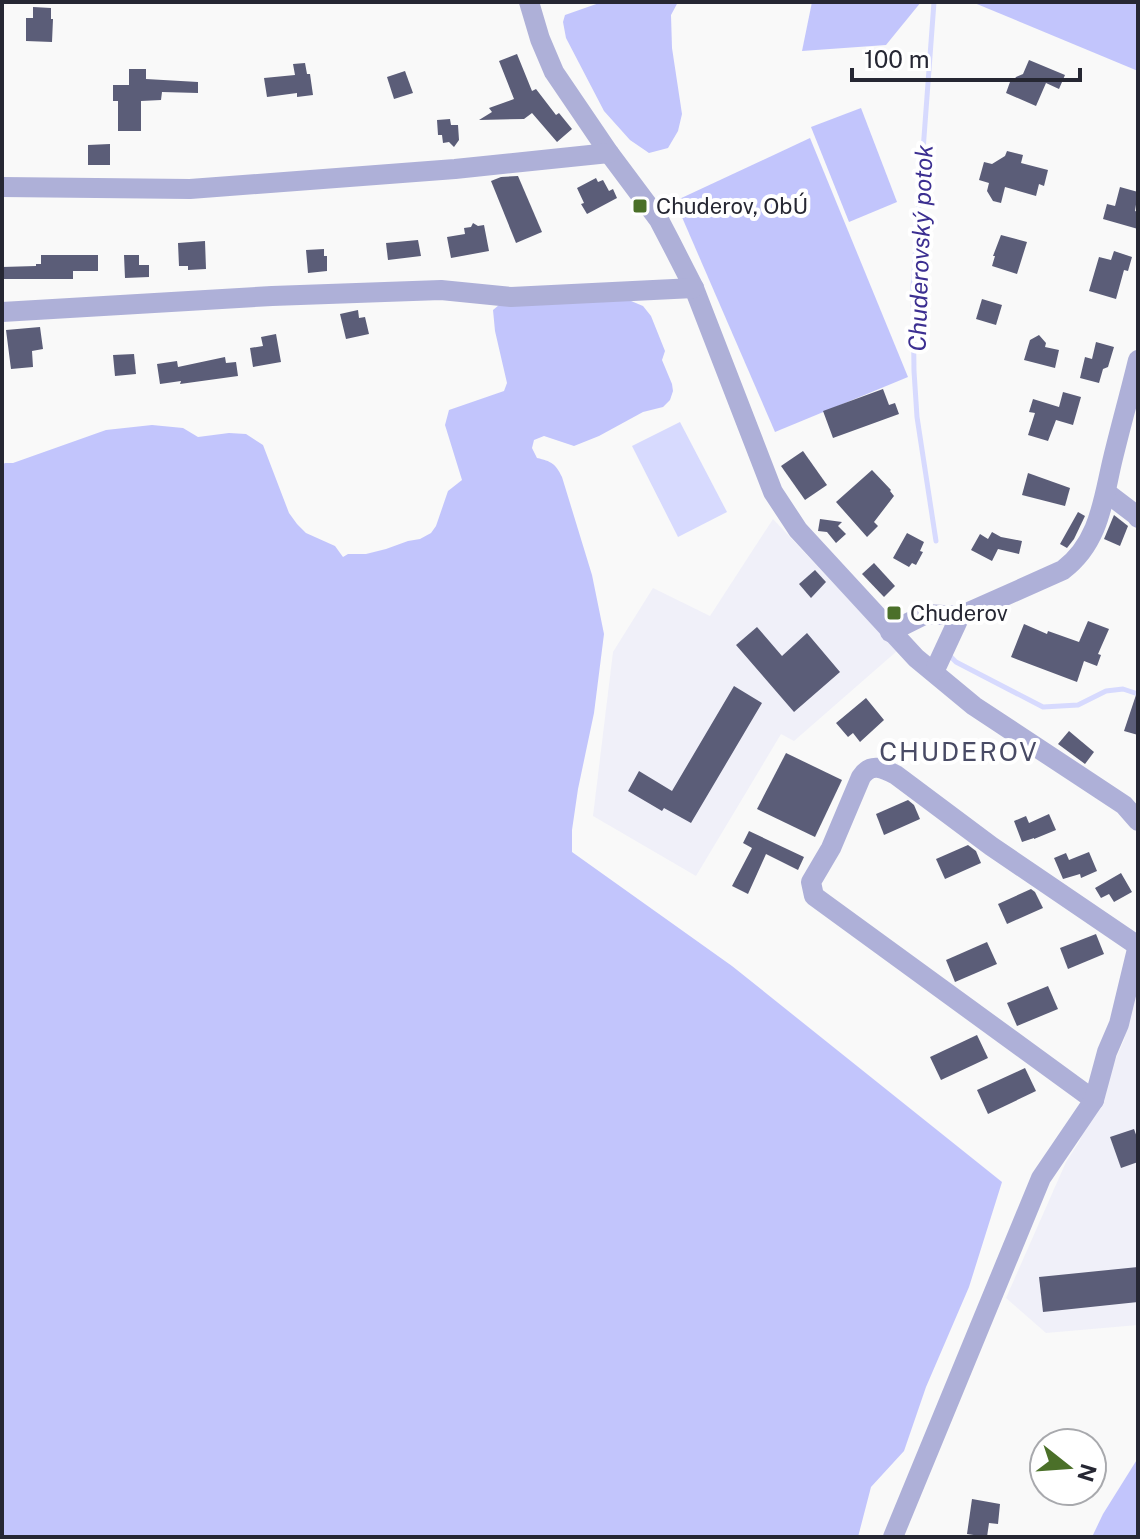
<svg xmlns="http://www.w3.org/2000/svg" width="1140" height="1539" font-family="'Public Sans',sans-serif">
  <style>
    .built { fill: #f0f0f9 }
    .green { fill: #c2c5fc }
    .water { fill: #d7dafe }
    .lines { fill: none; stroke-linecap: round; stroke-linejoin: round }
    .stream { stroke: #d7dafe; stroke-width: 5 }
    .building { fill: #5b5d78 }
    .minor { stroke: #aeb0d8; stroke-width: 20 }
    .poi-dot { fill: #4b7029; stroke: #fff; stroke-width: 3 }
    .labels { text-anchor: middle; dominant-baseline: central; stroke-width: 8; stroke-linejoin: round; paint-order: stroke }
    .poi-label { font-size: 22px; fill: #262733; stroke: #fff; text-anchor: start }
    .water-label { font-size: 24px; font-style: italic; fill: #3c2f91; stroke: #fff }
    .quarter-label { font-size: 26px; letter-spacing: 2px; fill: #494b65; stroke: #fff }
  </style>
  <rect width="100%" height="100%" fill="#f9f9f9"/>
  <g class="built">
    <polygon points="773,519 897,651 794,741 781,734 696,876 593,816 613,652 653,588 710,616"/>
    <polygon points="1138,985 1138,1325 1046,1333 1006,1298 1066,1162 1079,1142 1124,1040"/>
  </g>
  <g class="green">
    <polygon points="602,2 678,2 671,15 672,48 682,114 678,131 668,148 649,153 630,140 604,111 566,38 563,22 565,15"/>
    <polygon points="812,2 921,2 886,45 802,51"/>
    <polygon points="972,2 1138,2 1138,71"/>
    <polygon points="861,108 897,202 849,222 811,127"/>
    <polygon points="810,138 908,377 775,432 675,201"/>
    <path d="M600,298L631,301L643,306L651,316L665,351L662,360L672,384L673,391L670,400L663,407L643,412L599,436L574,446L544,436L534,440L532,448L537,458C551,461 556,464 562,477L592,575L604,634L594,713L578,789L572,830V852L732,966L1002,1182L969,1287L926,1387L904,1451L871,1487L858,1537H2V465L5,463H13L106,430L152,425L183,428L198,437L229,433L246,434L263,445L289,513L297,524L306,533L335,546L343,557L348,554H366L386,549L408,541L420,539L431,533L436,526L448,491L462,480L445,425L449,410L504,391L507,383L495,331L493,310L505,300Z"/>
    <polygon points="1138,1458 1138,1537 1092,1537 1103,1514"/>
  </g>
  <polygon class="water" points="680,422 727,512 678,537 632,446"/>
  <g class="lines">
    <g class="stream">
      <polyline points="934,2 913,286 914,371 917,417 936,541"/>
      <polyline points="949,655 956,662 1043,707 1078,705 1106,691 1123,689 1138,694"/>
    </g>
  </g>
  <g class="building">
    <polygon points="33,7 51,8 51,19 53,19 52,42 26,41 26,18 33,18"/>
    <polygon points="517,54 532,91 536,89 556,115 559,113 572,129 557,142 532,113 524,119 479,120 492,112 489,108 514,99 499,61"/>
    <polygon points="1029,60 1065,75 1059,89 1046,83 1036,106 1006,93 1010,82 1014,80 1016,77 1023,74"/>
    <polygon points="305,63 307,74 310,74 313,95 297,97 297,93 267,97 264,78 295,75 293,64"/>
    <polygon points="129,69 146,69 146,79 198,82 198,93 162,92 161,100 141,101 141,131 118,131 118,101 113,101 113,85 129,85"/>
    <polygon points="405,71 413,93 394,99 387,77"/>
    <polygon points="450,119 451,125 458,125 459,140 454,147 449,142 443,143 442,135 438,135 437,120"/>
    <polygon points="110,144 110,165 88,165 88,145"/>
    <polygon points="1007,151 1023,155 1021,163 1048,170 1044,186 1039,184 1036,196 1005,187 1001,203 993,201 987,191 989,183 979,180 984,162 992,164 1005,156"/>
    <polygon points="518,176 542,232 516,243 491,181 501,177"/>
    <polygon points="596,178 598,182 603,180 609,191 613,189 617,198 587,214 581,204 584,203 577,188"/>
    <polygon points="1120,187 1138,192 1135,211 1138,212 1138,229 1103,219 1107,204 1115,206"/>
    <polygon points="473,223 478,226 484,225 489,251 451,258 447,237 465,234 464,228 471,227"/>
    <polygon points="1001,235 1027,242 1017,274 992,266 995,256 993,256"/>
    <polygon points="418,240 421,256 388,260 386,243"/>
    <polygon points="205,241 206,269 188,270 188,266 179,266 178,243"/>
    <polygon points="324,249 324,256 327,256 327,271 308,273 306,250"/>
    <polygon points="1114,251 1132,257 1128,271 1124,270 1116,299 1089,291 1099,257 1111,260"/>
    <polygon points="41,255 98,255 98,271 73,271 73,279 2,279 2,267 36,266 36,264 41,264"/>
    <polygon points="124,255 139,255 139,265 149,265 149,277 125,278"/>
    <polygon points="982,299 1002,305 996,325 976,319"/>
    <polygon points="358,310 359,318 365,317 369,334 346,339 340,314"/>
    <polygon points="40,327 43,349 32,351 33,367 11,369 6,330"/>
    <polygon points="276,334 281,362 253,367 250,348 263,346 261,337"/>
    <polygon points="1039,335 1046,343 1045,347 1059,350 1055,368 1024,360 1030,340"/>
    <polygon points="1096,342 1114,347 1108,367 1103,369 1099,383 1080,378 1085,357 1092,359"/>
    <polygon points="134,354 136,374 115,376 113,355"/>
    <polygon points="225,357 226,363 236,362 238,376 180,384 181,381 160,384 157,364 177,361 178,367"/>
    <polygon points="883,389 889,405 895,403 899,414 833,438 823,411"/>
    <polygon points="1063,392 1081,397 1073,425 1056,420 1048,441 1028,435 1035,413 1029,412 1033,399 1059,407"/>
    <polygon points="803,451 827,485 805,500 781,466"/>
    <polygon points="872,470 891,490 890,491 894,496 874,522 878,526 867,537 836,502"/>
    <polygon points="1028,473 1070,488 1065,506 1022,495"/>
    <polygon points="1078,512 1085,516 1074,539 1067,548 1060,544"/>
    <polygon points="1114,515 1128,526 1120,546 1104,539"/>
    <polygon points="820,519 842,522 838,526 846,534 836,543 827,532 818,531"/>
    <polygon points="992,532 1001,537 1022,541 1019,554 998,549 992,561 971,550 980,534 988,539"/>
    <polygon points="907,533 924,542 920,551 923,552 916,565 912,563 909,567 893,558"/>
    <polygon points="874,563 895,586 884,597 862,574"/>
    <polygon points="815,570 826,582 811,598 799,584"/>
    <polygon points="1088,621 1109,629 1098,654 1101,655 1097,666 1084,661 1077,682 1011,657 1024,624 1047,634 1048,631 1079,642"/>
    <polygon points="757,627 782,656 807,633 840,672 794,712 736,645"/>
    <polygon points="734,686 762,703 691,823 664,808 662,811 628,791 639,771 672,791"/>
    <polygon points="1136,695 1138,696 1138,735 1124,731"/>
    <polygon points="866,698 884,720 860,742 853,733 848,737 836,723"/>
    <polygon points="1069,731 1094,752 1085,764 1058,744"/>
    <polygon points="786,753 842,780 815,837 757,809"/>
    <polygon points="908,800 914,805 920,819 884,835 876,814"/>
    <polygon points="1049,814 1056,830 1034,839 1034,838 1022,842 1014,821 1026,816 1029,823"/>
    <polygon points="749,831 804,857 798,870 766,854 748,894 732,886 752,848 743,843"/>
    <polygon points="968,845 976,851 981,863 945,879 936,859"/>
    <polygon points="1089,852 1097,871 1081,878 1080,874 1063,879 1054,858 1066,853 1069,860"/>
    <polygon points="1121,873 1132,892 1114,902 1109,894 1101,898 1095,888"/>
    <polygon points="1031,889 1035,892 1043,908 1007,924 998,904"/>
    <polygon points="1096,934 1104,954 1068,969 1060,948"/>
    <polygon points="987,942 997,964 955,982 946,960"/>
    <polygon points="1048,986 1058,1009 1017,1026 1007,1003"/>
    <polygon points="977,1035 988,1058 941,1080 930,1057"/>
    <polygon points="1025,1068 1036,1091 988,1114 977,1090"/>
    <polygon points="1134,1129 1138,1140 1138,1162 1121,1168 1110,1137"/>
    <polygon points="1138,1267 1138,1302 1043,1312 1039,1277"/>
    <polygon points="972,1499 1000,1504 998,1524 989,1523 987,1537 967,1534"/>
  </g>
  <g class="lines">
    <g class="minor">
      <polyline points="529,2 540,39 554,72 609,153 659,220 671,243 694,288 773,492 798,530 916,658 974,706 1124,805 1138,821"/>
      <polyline points="2,187 190,189 455,169 609,153"/>
      <polyline points="2,312 272,296 441,290 511,297 694,288"/>
      <polyline points="1107,493 1136,515 1138,518"/>
      <polyline points="890,632 926,614 960,616"/>
      <path d="M934,672L960,616L1063,570C1100,542 1103,499 1113,458C1121,425 1130,393 1138,360"/>
      <path d="M1094,1100L814,896L811,882L831,848L861,777C871,762 883,768 896,775L991,846L1138,946"/>
      <polyline points="893,1537 1041,1178 1094,1100 1107,1052 1119,1024 1138,945"/>
    </g>
  </g>
  <g class="poi-dot">
    <rect x="632" y="198" width="16" height="16" rx="4"/>
    <rect x="886" y="605" width="16" height="16" rx="4"/>
  </g>
  <g class="labels">
    <g class="poi-label">
      <text x="656" y="206">Chuderov, ObÚ</text>
      <text x="910" y="613">Chuderov</text>
    </g>
    <g class="water-label">
      <text transform="translate(920 248) rotate(-88)">Chuderovský potok</text>
    </g>
    <g class="quarter-label">
      <text x="959" y="751">CHUDEROV</text>
    </g>
  </g>
  <rect width="1140" height="1539" fill="none" stroke="#262733" stroke-width="8"/>
  <g transform="translate(1068 1467) rotate(107)"><circle r="38" fill="#ffffff" stroke="#a8a9ad" stroke-width="2"/>
  <path d="M0-6L14 30L0 20L-14 30Z" fill="#4b7029"/>
  <text y="-12" font-size="22" font-weight="bold" text-anchor="middle" fill="#262733">N</text>
  </g>
  <path d="M852 68v12h228v-12" fill="none" stroke="#262733" stroke-width="4"/>
  <text x="864" y="68" font-size="24" fill="#262733" stroke="#ffffff" stroke-width="6" paint-order="stroke">100 m</text>
</svg>
